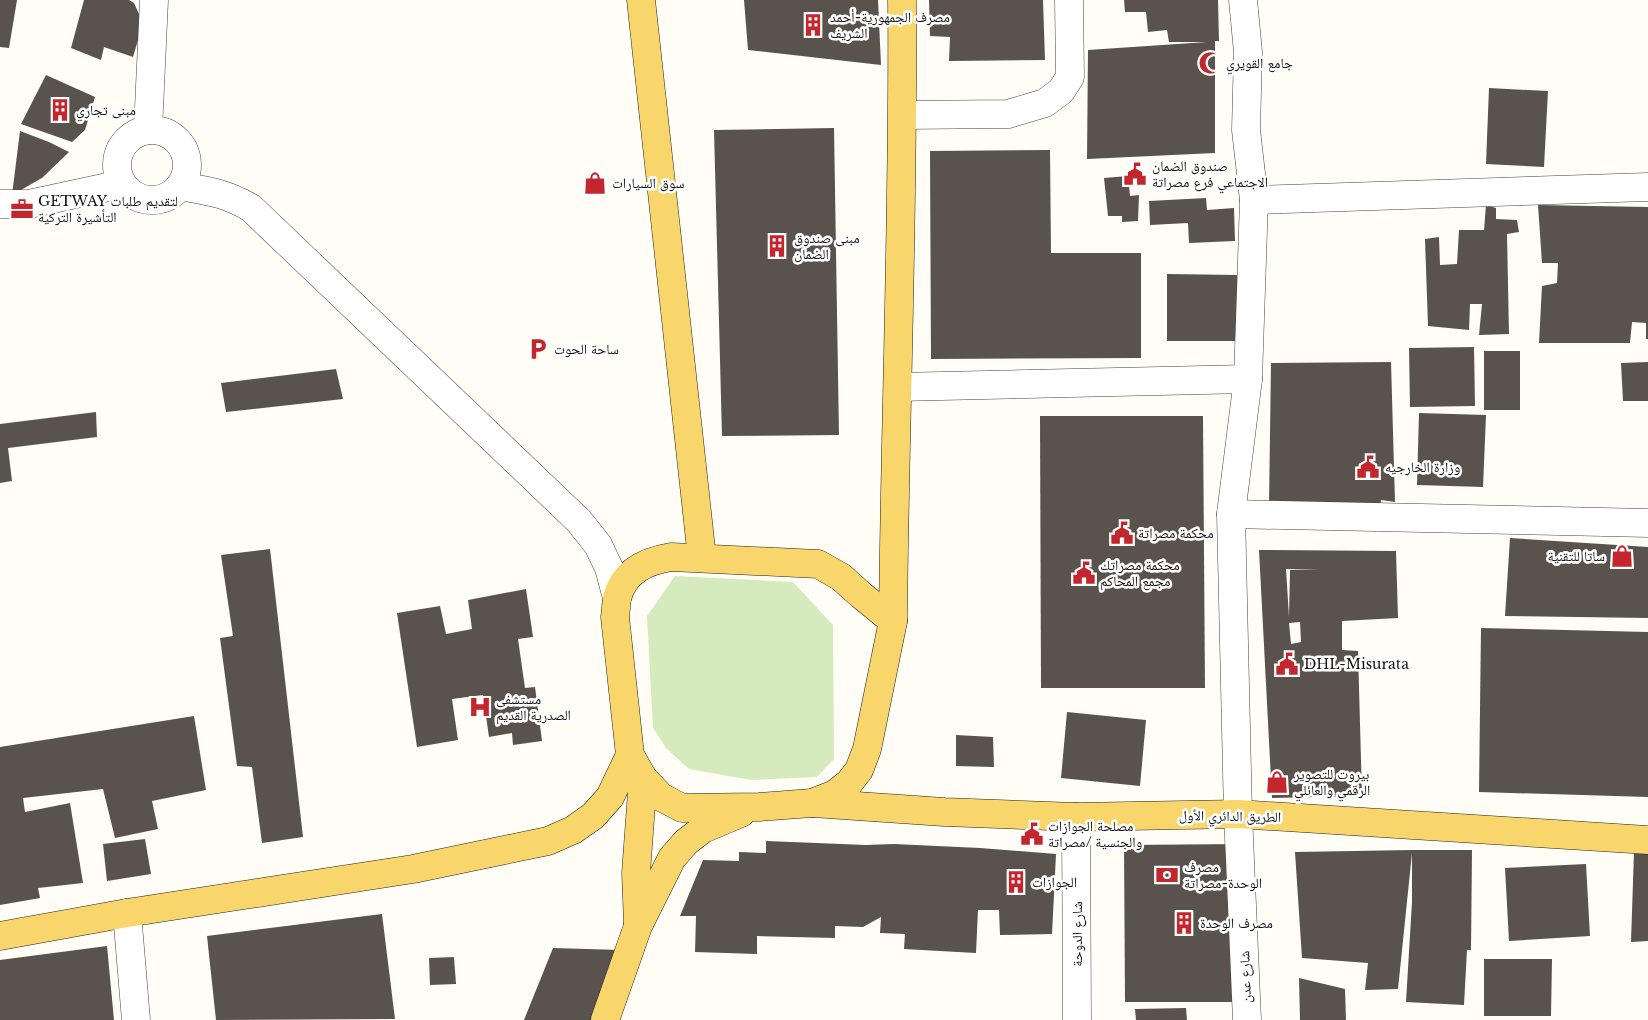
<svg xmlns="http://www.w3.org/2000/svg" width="1648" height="1020" font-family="'Libre Baskerville','Noto Naskh Arabic',serif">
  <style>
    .green { fill: #d5ebbd }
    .building { fill: #5a524d; fill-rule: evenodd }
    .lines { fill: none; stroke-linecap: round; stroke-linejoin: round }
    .minor-casing { stroke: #444; stroke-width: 29 }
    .major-casing { stroke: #222; stroke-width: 29 }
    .minor { stroke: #fff; stroke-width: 28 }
    .major { stroke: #f9d66b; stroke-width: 28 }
    .labels { text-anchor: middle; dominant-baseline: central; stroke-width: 5; stroke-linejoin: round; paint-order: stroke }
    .poi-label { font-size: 14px; fill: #111; stroke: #fff; text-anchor: start }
    .street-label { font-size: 14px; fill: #111; stroke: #fff }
  </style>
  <rect width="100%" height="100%" fill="#fffdf5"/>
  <polygon class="green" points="675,576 793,582 833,625 834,759 817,777 751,780 689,769 666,748 653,728 647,616"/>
  <g class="building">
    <polygon points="0,0 17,0 9,48 0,47"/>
    <polygon points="84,0 129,0 134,3 139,14 141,30 133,57 104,47 101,60 71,48"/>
    <polygon points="744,0 878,0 881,65 748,50"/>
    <polygon points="929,0 1043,0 1045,60 949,61 950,37 930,36"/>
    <polygon points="1124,0 1218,0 1219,41 1215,41 1215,153 1087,159 1088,50 1207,42 1169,42 1167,30 1148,32 1146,12 1125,12"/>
    <polygon points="46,75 95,97 85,130 72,142 21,124"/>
    <polygon points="1489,88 1548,91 1544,167 1486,164"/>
    <polygon points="834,128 839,435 722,436 714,130"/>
    <polygon points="20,131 49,142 69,152 42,178 12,195"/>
    <polygon points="1050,150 1051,253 1141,253 1141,358 931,359 930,151"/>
    <polygon points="1128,176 1130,196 1139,195 1138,221 1122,222 1122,216 1108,216 1104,178"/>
    <polygon points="1206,198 1207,210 1234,208 1235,241 1189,243 1188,223 1150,225 1149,201"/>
    <polygon points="1486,205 1496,208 1496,219 1517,220 1519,232 1507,234 1509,334 1479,335 1482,304 1470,304 1469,330 1428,326 1425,239 1439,237 1440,265 1457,264 1459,230 1484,230"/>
    <polygon points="1538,205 1648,207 1648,339 1646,339 1646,323 1632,322 1630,343 1539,343 1542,286 1557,283 1558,263 1542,263"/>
    <polygon points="1167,274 1238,275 1238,341 1167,341"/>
    <polygon points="1474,347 1475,406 1410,407 1409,348"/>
    <rect x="1484" y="351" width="36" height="59"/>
    <polygon points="1391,362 1395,502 1381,500 1380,507 1269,505 1271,363"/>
    <polygon points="1648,362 1648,401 1623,401 1621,363"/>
    <polygon points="336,369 343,399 226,412 221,383"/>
    <polygon points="96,412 97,437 8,448 12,481 0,483 0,424"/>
    <polygon points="1419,413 1486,415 1483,487 1417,485"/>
    <polygon points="1040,416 1203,416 1205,688 1041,688"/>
    <polygon points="1510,538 1648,547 1648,618 1505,616"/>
    <polygon points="270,549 303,837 262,843 252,767 237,766 220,638 233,636 221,555"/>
    <path d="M1259,550L1396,551L1398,618L1342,621V650L1358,651L1362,796L1272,798ZM1286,569L1319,570H1290L1289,617ZM1300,622L1301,642L1291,644L1289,623Z"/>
    <polygon points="526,589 533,637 518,639 525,688 535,687 542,741 513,745 512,733 489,737 483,695 452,699 458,740 417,747 397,613 440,606 446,634 472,629 468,600"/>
    <polygon points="1481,628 1648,632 1648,797 1479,792"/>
    <polygon points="1067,712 1146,720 1140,786 1061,778"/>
    <polygon points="194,716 206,790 152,801 158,829 115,838 103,789 23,798 25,812 70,803 83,883 38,888 40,898 0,905 0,747"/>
    <polygon points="956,735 993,737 994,767 956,766"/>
    <polygon points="145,839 151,874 107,881 103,844"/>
    <polygon points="766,841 866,845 894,844 980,848 1056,854 1052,934 1000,935 999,910 978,910 976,953 904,949 905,934 880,933 881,917 863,927 835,926 835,938 757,936 757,954 695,952 696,916 680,916 703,860 739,861 739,852 766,853"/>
    <polygon points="1243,844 1244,1002 1125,1002 1124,845"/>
    <polygon points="1412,850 1472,850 1471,950 1467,950 1464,1005 1406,1002 1412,902 1412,853 1398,989 1365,990 1368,963 1302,958 1295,852"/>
    <polygon points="1634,852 1648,852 1648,941 1631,942"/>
    <polygon points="1586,864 1590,936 1509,941 1505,868"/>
    <polygon points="382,914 395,1019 216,1020 207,936"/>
    <polygon points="107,946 114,1020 0,1020 0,960"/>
    <polygon points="553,948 621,950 593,1020 524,1020"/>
    <polygon points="454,957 456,984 430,985 429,958"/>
    <polygon points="1484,959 1552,959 1551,1016 1484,1016"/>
    <polygon points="1299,978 1345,989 1346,1020 1300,1020"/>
    <polygon points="1186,1008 1187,1020 1136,1020 1135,1009"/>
  </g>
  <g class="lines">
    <defs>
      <g id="minor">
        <polyline points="1243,0 1248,52 1246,130 1254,200 1248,379 1231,514 1238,814 1247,1020"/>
        <polyline points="903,115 1008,114 1045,103 1061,91 1070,77 1069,0"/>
        <circle cx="152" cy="165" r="35"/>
        <polyline points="148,130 154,0"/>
        <path d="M180,186C208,191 226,193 251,208L579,521L598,545L609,568L617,598"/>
        <polyline points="1254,200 1648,187"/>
        <polyline points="0,204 29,204 122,184"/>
        <polyline points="898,387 1248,379"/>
        <polyline points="1231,514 1648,523"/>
        <polyline points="1076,817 1077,1020"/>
        <polyline points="127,913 136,1020"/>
      </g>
      <g id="major">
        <polyline points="641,0 702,558"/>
        <path d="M671,557L818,564L841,577L861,595L893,621L867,749L859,770L849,783L835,794L812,803L759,807L682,808L661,797L643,778L630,755L615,617C616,611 616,604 617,598C624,571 646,561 671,557Z"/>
        <path d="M893,621C895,414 904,207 902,0"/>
        <polyline points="813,803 944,812 1076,817 1238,814 1648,840"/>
        <polyline points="638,924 636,873 643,778"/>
        <polyline points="0,936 127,913 413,869 548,841 573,830 593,816 610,797 630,755"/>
        <polyline points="605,1020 638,926 672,858 686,842 703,829 741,813"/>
      </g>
    </defs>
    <use href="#minor" class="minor-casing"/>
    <use href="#major" class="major-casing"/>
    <use href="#minor" class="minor"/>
    <use href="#major" class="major"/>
  </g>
  <defs>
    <symbol id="building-bare" viewBox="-9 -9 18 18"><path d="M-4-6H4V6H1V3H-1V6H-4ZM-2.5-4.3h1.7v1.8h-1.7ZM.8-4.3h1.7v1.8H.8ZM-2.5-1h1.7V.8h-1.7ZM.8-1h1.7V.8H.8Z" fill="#c4262e" stroke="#fff" stroke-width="2.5" paint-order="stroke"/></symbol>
    <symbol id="mosque-bare" viewBox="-9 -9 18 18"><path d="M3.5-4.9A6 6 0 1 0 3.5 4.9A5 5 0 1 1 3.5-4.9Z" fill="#c4262e" stroke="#fff" stroke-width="2.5" paint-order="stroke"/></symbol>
    <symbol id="civic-bare" viewBox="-9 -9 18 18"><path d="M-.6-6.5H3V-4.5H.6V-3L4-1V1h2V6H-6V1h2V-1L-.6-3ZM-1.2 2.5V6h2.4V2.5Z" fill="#c4262e" stroke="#fff" stroke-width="2.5" paint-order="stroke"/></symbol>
    <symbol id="shop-bare" viewBox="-9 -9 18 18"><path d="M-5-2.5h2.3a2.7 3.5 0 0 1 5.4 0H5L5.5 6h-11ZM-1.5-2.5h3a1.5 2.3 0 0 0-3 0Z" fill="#c4262e" stroke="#fff" stroke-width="2.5" paint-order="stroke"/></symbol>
    <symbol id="office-bare" viewBox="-9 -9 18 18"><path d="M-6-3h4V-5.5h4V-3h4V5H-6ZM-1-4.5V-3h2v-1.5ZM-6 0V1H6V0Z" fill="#c4262e" stroke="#fff" stroke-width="2.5" paint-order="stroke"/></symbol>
    <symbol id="parking-bare" viewBox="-9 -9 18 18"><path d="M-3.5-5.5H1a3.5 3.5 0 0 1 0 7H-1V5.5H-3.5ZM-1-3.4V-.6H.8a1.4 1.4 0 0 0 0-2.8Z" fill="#c4262e" stroke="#fff" stroke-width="2.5" paint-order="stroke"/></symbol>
    <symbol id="hospital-bare" viewBox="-9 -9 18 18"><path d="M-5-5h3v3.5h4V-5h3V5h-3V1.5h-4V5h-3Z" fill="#c4262e" stroke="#fff" stroke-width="2.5" paint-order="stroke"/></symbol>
    <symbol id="bank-bare" viewBox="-9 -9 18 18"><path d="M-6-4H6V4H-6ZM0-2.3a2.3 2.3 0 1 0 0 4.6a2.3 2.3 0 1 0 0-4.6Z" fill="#c4262e" stroke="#fff" stroke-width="2.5" paint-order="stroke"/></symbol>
  </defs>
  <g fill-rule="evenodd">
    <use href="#building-bare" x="797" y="9" width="32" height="32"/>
    <use href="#mosque-bare" x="1194" y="47" width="32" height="32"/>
    <use href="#building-bare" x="44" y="94" width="32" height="32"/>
    <use href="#civic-bare" x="1119" y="158" width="32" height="32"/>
    <use href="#shop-bare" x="579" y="167" width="32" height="32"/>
    <use href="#office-bare" x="6" y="193" width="32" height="32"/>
    <use href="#building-bare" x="761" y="230" width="32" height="32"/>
    <use href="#parking-bare" x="522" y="333" width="32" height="32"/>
    <use href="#civic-bare" x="1352" y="451" width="32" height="32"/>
    <use href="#civic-bare" x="1106" y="517" width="32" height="32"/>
    <use href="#shop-bare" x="1606" y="540" width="32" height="32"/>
    <use href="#civic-bare" x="1068" y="557" width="32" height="32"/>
    <use href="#civic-bare" x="1271" y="648" width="32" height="32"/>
    <use href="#hospital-bare" x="464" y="691" width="32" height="32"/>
    <use href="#shop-bare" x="1261" y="766" width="32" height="32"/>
    <use href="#civic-bare" x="1016" y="818" width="32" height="32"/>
    <use href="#bank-bare" x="1151" y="859" width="32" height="32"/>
    <use href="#building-bare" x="1000" y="866" width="32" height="32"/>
    <use href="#building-bare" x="1168" y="907" width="32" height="32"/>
  </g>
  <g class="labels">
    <g class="poi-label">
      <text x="830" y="17">مصرف الجمهورية-أحمد<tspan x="830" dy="16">الشريف</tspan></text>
      <text x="1226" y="63">جامع القويري</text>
      <text x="76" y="110">مبنى تجاري</text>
      <text x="1152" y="166">صندوق الضمان<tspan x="1152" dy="16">الاجتماعي فرع مصراتة</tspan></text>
      <text x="612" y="183">سوق السيارات</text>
      <text x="38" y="201">GETWAY لتقديم طلبات<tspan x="38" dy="16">التأشيرة التركية</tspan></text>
      <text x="794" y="238">مبنى صندوق<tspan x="794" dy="16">الضمان</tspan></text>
      <text x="554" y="349">ساحة الحوت</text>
      <text x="1385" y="467">وزارة الخارجيه</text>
      <text x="1138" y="533">محكمة مصراتة</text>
      <text x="1605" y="556" text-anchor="end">ساتا للتقنية</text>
      <text x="1100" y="565">محكمة مصراتك<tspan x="1100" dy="16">مجمع المحاكم</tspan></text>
      <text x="1304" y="664">DHL-Misurata</text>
      <text x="496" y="699">مستشفى<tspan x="496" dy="16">الصدرية القديم</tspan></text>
      <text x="1294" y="774">بيروت للتصوير<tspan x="1294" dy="16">الرقمي والعائلي</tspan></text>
      <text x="1048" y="826">مصلحة الجوازات<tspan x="1048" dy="16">والجنسية /مصراتة</tspan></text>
      <text x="1184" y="867">مصرف<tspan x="1184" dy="16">الوحدة-مصراتة</tspan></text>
      <text x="1032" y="882">الجوازات</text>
      <text x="1200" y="923">مصرف الوحدة</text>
    </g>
    <g class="street-label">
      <text transform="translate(1230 816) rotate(1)">الطريق الدائري الأول</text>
      <text transform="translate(1077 934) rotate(-90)">شارع الدوحة</text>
      <text transform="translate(1245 977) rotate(-92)">شارع عدن</text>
    </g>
  </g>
</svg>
